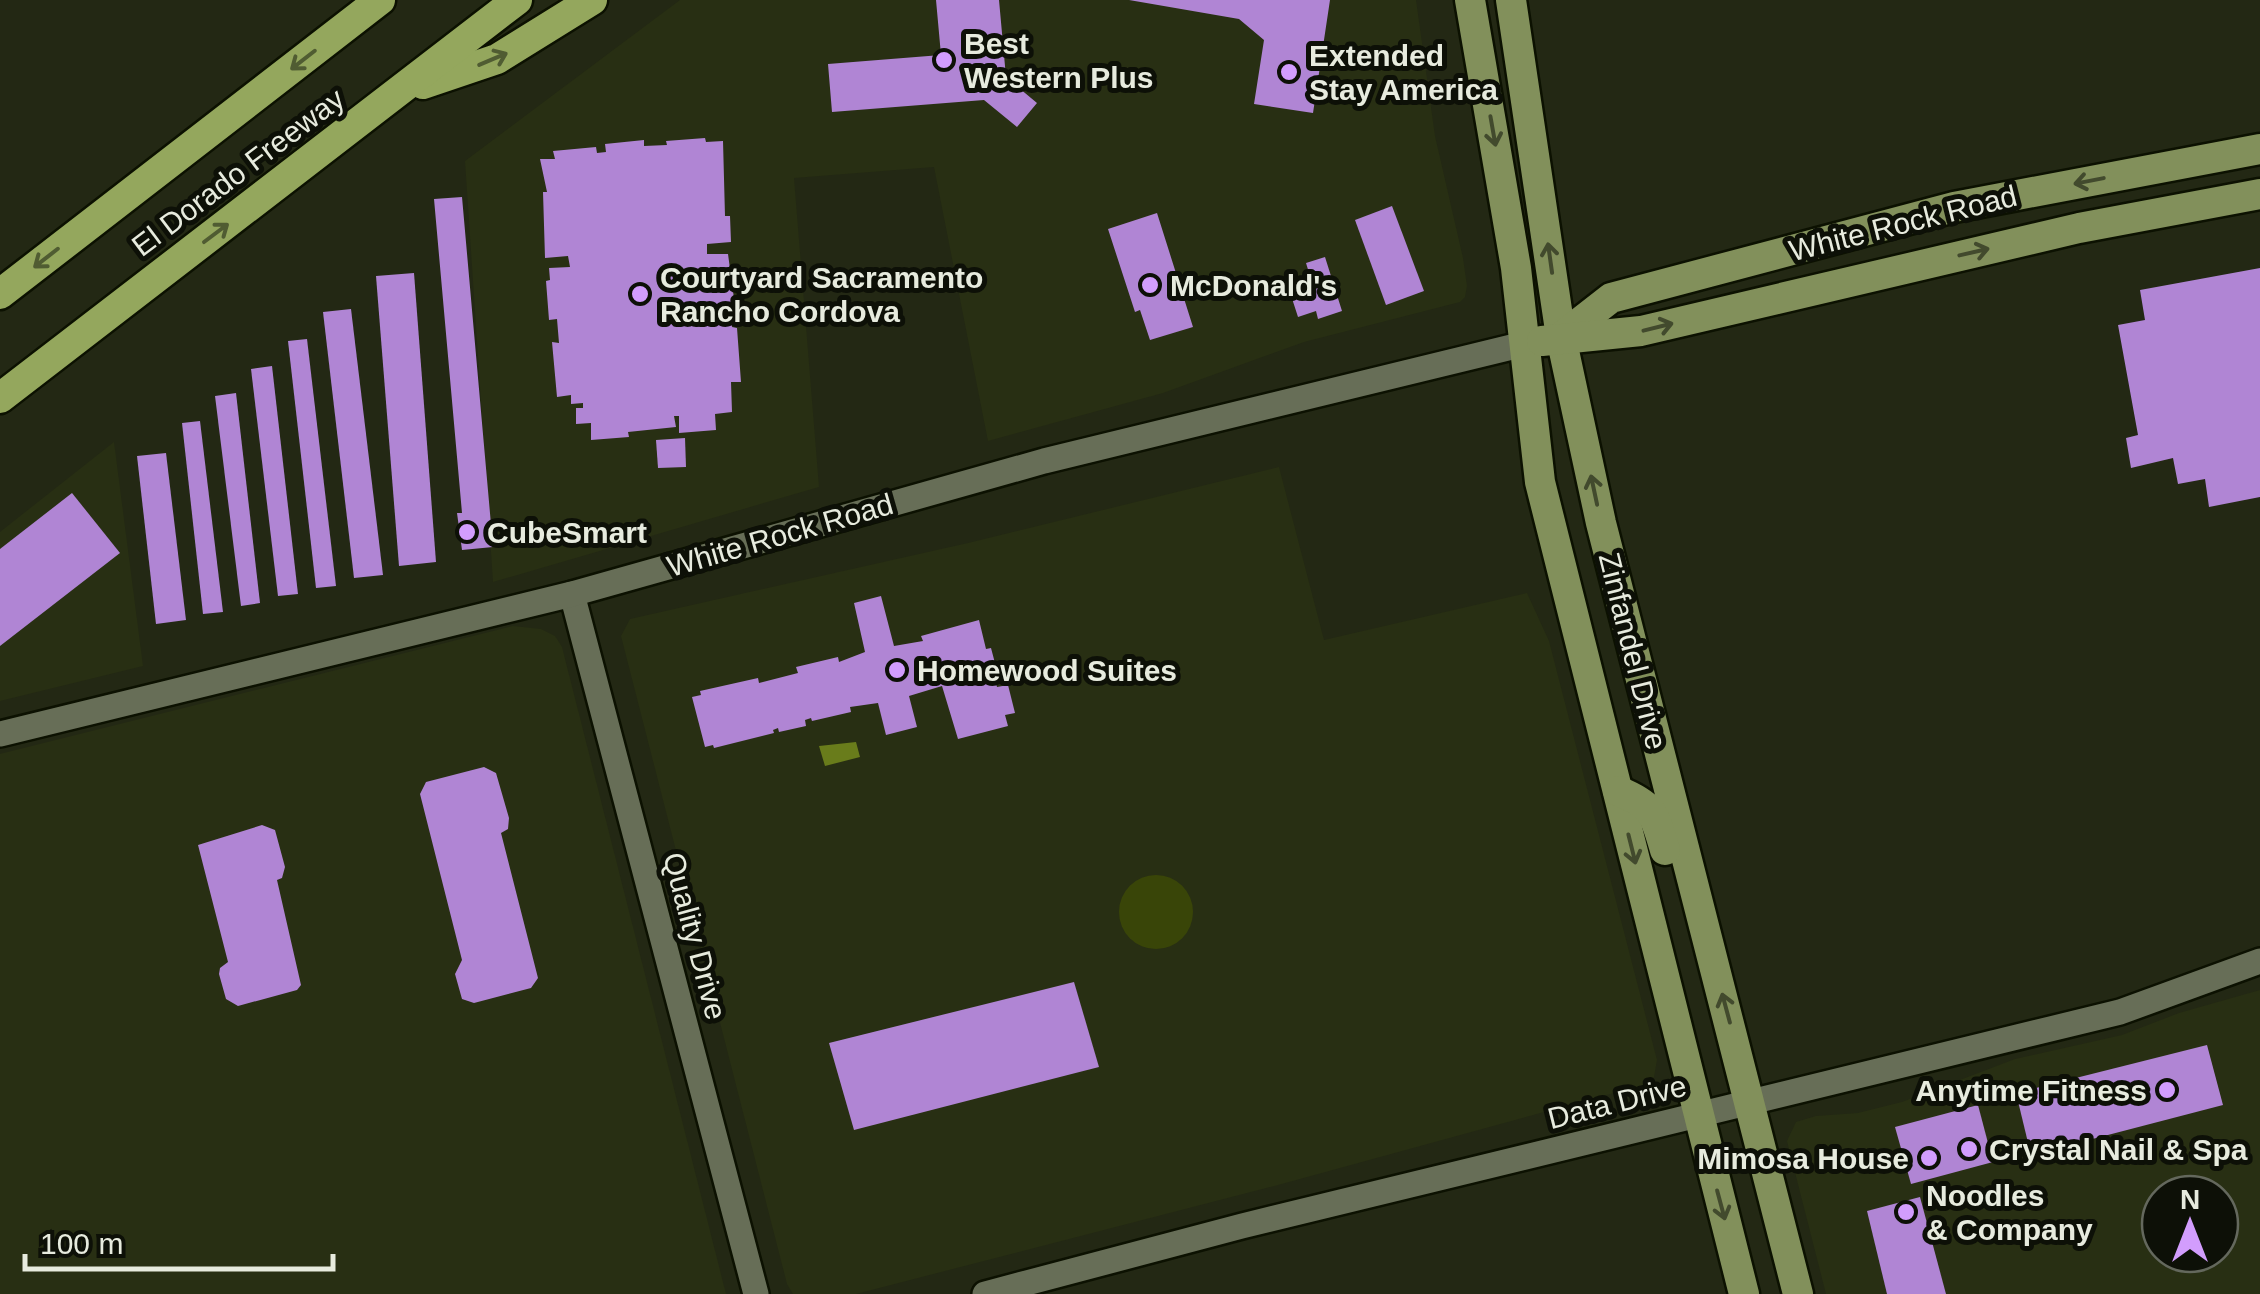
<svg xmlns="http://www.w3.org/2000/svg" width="2260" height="1294" font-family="Helvetica,sans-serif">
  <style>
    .built { fill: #282f13; fill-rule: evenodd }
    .green { fill: #394508 }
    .water { fill: #697c1b }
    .building { fill: #b085d4 }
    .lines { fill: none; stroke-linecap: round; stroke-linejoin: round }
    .minor-casing { stroke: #0c1101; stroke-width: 30 }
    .major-casing { stroke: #0c1101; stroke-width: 35 }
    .highway-casing { stroke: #0c1101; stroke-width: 35 }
    .minor { stroke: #676e57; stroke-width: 25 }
    .major { stroke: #82905b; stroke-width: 30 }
    .highway { stroke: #94a75d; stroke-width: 30 }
    .oneway { stroke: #505c32 }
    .oneway2 { stroke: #424a2d }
    .poi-dot { fill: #d29dfd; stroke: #0d1007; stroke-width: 4 }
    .labels { text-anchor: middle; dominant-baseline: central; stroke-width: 10; stroke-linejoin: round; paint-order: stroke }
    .poi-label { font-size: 30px; font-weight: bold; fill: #e7ebde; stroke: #0d1007; text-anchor: start }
    .street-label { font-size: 30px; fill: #e7ebde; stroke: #0d1007 }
  </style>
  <rect width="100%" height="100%" fill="#232814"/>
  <g class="built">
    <polygon points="680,0 1416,0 1435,136 1463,258 1467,286 1465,297 1460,302 1304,342 1163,393 988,441 934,167 794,178 819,487 493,582 465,161"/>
    <polygon points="114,442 143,666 0,701 0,532"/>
    <polygon points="1279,467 1324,640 1527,593 1549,641 1657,1060 1654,1077 1643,1085 1278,1185 856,1294 793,1294 787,1284 621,636 630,619 968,543"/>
    <polygon points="513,626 541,629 555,636 562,647 726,1294 0,1294 0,754"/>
    <path d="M2260,990V1294H1826L1787,1141L1796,1122L1816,1116L1858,1113L1902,1102L2015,1059L2122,1035L2179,1013ZM2160,1194H2220V1254H2160Z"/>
  </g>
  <circle class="green" cx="1156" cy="912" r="37"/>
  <polygon class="water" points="856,742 860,757 825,766 819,746"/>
  <g class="building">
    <polygon points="936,0 999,0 1006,77 1037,103 1017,127 984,100 832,112 828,64 941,55"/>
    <polygon points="1129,0 1330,0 1313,113 1254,104 1264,40 1239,19"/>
    <polygon points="705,138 706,142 723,141 725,216 730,216 731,242 707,244 707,254 728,254 735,306 730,306 732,327 737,328 741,382 731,382 732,412 715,414 716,430 679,433 679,416 674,416 676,427 628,432 629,437 591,440 591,423 576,424 576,408 583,408 583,403 571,404 571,395 557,397 552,342 559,343 557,319 549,320 546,281 550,280 549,268 570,267 568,256 545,258 543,192 547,192 540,159 555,159 553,151 596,147 597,153 606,152 605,144 644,140 644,146 667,145 666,141"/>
    <polygon points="462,197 493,547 462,550 457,513 462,513 434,199"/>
    <polygon points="1392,206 1424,291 1386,305 1355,220"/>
    <polygon points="1157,213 1193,327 1150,340 1140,310 1135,312 1108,229"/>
    <polygon points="1325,257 1342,311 1318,319 1316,311 1298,317 1287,283 1310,276 1306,263"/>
    <polygon points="2260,268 2260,497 2209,507 2205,479 2178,484 2173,458 2131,468 2126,438 2138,435 2118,325 2145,320 2140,290"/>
    <polygon points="414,273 436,562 399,566 376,276"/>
    <polygon points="351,309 383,575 354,578 323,312"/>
    <polygon points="307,339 336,586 316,588 288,341"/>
    <polygon points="272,366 298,594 278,596 251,369"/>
    <polygon points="236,393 260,603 241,606 215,396"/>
    <polygon points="200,421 223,612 203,614 182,423"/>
    <polygon points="685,438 686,467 658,468 656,440"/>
    <polygon points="166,453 186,620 156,624 137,456"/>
    <polygon points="72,493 120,553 0,646 0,549"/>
    <polygon points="881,596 894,646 923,641 921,636 979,620 986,649 991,648 1000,682 996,683 997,687 1008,685 1015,713 1005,715 1008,726 958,739 942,686 909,696 917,727 886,735 878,703 850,707 851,712 812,721 811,718 805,720 806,726 779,732 778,728 773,730 774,733 714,748 713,745 705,747 692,697 701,695 700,691 758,678 759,683 798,673 796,667 838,657 839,662 865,652 854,603"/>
    <polygon points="484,767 496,773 509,818 508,829 501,833 538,978 531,988 474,1003 462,999 455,974 462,960 420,794 426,782"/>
    <polygon points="262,825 275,830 285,867 282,878 277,880 301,985 297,990 238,1006 226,999 219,974 220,968 228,962 198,845"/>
    <polygon points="1074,982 1099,1067 854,1130 829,1043"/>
    <polygon points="2207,1045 2223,1105 2031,1155 2016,1093"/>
    <polygon points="1978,1105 1993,1162 1911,1184 1895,1127"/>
    <polygon points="1920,1197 1946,1294 1887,1294 1867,1211"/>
  </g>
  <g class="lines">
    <defs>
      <g id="minor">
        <polyline points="572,594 756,1294"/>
        <polyline points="0,734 572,594 1044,461 1524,344"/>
        <polyline points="985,1294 1242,1226 2120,1012 2260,961"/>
      </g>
      <g id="major">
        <polyline points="1470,0 1516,268 1540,482 1744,1294"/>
        <polyline points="1511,0 1561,337 1601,523 1798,1294"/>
        <polyline points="1561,337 1611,298 1954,207 2260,149"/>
        <polyline points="1542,341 1641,331 2079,228 2260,194"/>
        <path d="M1618,791C1655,806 1654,814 1665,850"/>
      </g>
      <g id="highway">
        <polyline points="423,84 497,59 592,0"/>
        <polyline points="0,294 380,0"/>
        <polyline points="0,398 517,0"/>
      </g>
    </defs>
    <use href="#minor" class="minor-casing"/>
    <use href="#major" class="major-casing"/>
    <use href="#highway" class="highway-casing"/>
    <use href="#minor" class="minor"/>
    <use href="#major" class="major"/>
    <use href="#highway" class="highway"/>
  </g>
  <defs><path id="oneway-shaft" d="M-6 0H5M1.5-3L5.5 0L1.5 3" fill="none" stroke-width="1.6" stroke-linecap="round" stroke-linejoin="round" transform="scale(2.5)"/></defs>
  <g class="oneway">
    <use href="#oneway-shaft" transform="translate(493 59) rotate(-23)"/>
    <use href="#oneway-shaft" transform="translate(303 60) rotate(142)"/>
    <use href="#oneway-shaft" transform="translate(216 233) rotate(-37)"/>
    <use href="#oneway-shaft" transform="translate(46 258) rotate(142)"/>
  </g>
  <g class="oneway2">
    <use href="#oneway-shaft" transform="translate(1493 131) rotate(80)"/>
    <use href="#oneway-shaft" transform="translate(2089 181) rotate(169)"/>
    <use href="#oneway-shaft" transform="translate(1974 252) rotate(-13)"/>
    <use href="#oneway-shaft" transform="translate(1550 258) rotate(-98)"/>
    <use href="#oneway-shaft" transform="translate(1658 327) rotate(-14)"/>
    <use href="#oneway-shaft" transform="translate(1594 490) rotate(-102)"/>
    <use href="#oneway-shaft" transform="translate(1632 849) rotate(76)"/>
    <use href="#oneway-shaft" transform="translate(1726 1008) rotate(-105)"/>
    <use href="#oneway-shaft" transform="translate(1721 1205) rotate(75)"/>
  </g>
  <g class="poi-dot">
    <circle cx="944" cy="60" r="10"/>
    <circle cx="1289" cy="72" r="10"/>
    <circle cx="1150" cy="285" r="10"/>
    <circle cx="640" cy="294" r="10"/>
    <circle cx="467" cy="532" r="10"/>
    <circle cx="897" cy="670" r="10"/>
    <circle cx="2167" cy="1090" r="10"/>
    <circle cx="1969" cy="1149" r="10"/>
    <circle cx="1929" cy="1158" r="10"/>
    <circle cx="1906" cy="1212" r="10"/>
  </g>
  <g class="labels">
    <g class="poi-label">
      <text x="964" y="43">Best<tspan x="964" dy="34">Western Plus</tspan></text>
      <text x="1309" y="55">Extended<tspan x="1309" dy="34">Stay America</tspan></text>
      <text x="660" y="277">Courtyard Sacramento<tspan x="660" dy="34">Rancho Cordova</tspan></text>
      <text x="1170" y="285">McDonald's</text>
      <text x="487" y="532">CubeSmart</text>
      <text x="917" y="670">Homewood Suites</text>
      <text x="2147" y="1090" text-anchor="end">Anytime Fitness</text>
      <text x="1989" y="1149">Crystal Nail &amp; Spa</text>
      <text x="1909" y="1158" text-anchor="end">Mimosa House</text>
      <text x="1926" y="1195">Noodles<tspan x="1926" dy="34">&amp; Company</tspan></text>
    </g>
    <g class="street-label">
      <text transform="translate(238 172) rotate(-37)">El Dorado Freeway</text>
      <text transform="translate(1903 223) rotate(-14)">White Rock Road</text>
      <text transform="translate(780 535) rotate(-16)">White Rock Road</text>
      <text transform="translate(1633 651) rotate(76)">Zinfandel Drive</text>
      <text transform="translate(695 936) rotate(75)">Quality Drive</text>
      <text transform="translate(1617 1102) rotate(-14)">Data Drive</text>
    </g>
  </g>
  <g transform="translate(2190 1224)"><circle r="48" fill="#0d1007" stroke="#64685d" stroke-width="2.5"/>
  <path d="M0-8L18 38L0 25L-18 38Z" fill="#d29dfd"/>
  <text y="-15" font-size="28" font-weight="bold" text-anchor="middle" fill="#e7ebde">N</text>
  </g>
  <path d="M25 1254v15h308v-15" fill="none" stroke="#e7ebde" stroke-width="5"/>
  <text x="40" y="1254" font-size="30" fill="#e7ebde" stroke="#0d1007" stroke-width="8" paint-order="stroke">100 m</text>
</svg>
